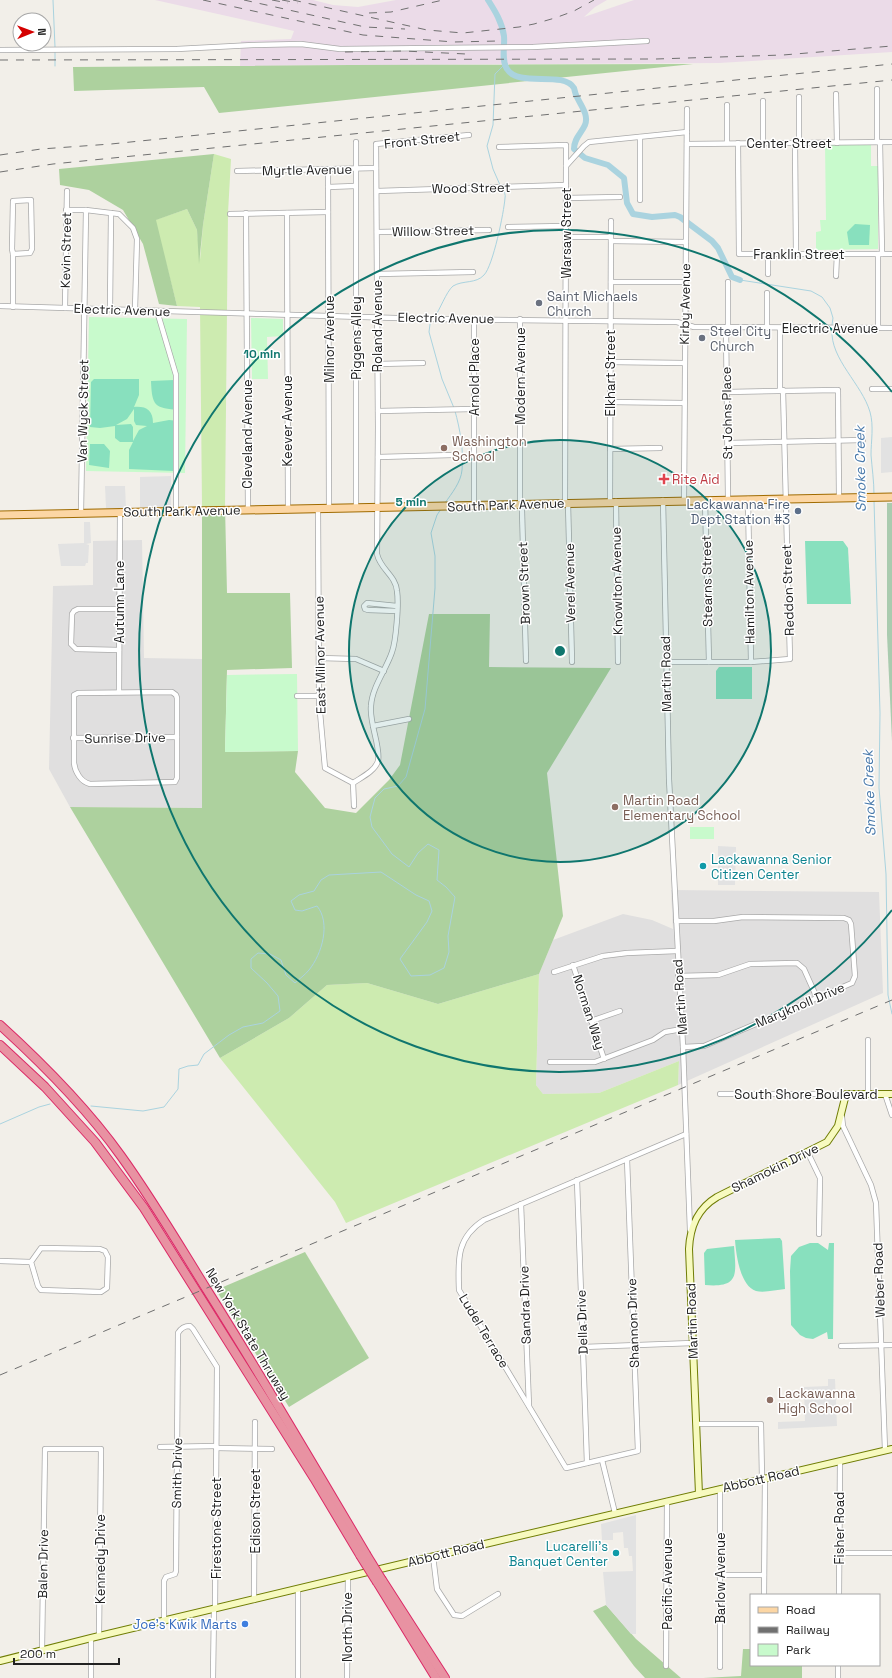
<svg xmlns="http://www.w3.org/2000/svg" width="892" height="1678" font-family="'Space Grotesk',sans-serif">
  <style>
    .residential { fill: #e0dfdf }
    .industrial { fill: #ebdbe8 }
    .grass { fill: #cdebb0 }
    .forest { fill: #add19e }
    .cemetery { fill: #aacbaf }
    .park { fill: #c8facc }
    .pitch { fill: #88e0be; fill-rule: evenodd }
    .parking { fill: #e2e2e2 }
    .lines { fill: none; stroke-linecap: round; stroke-linejoin: round }
    .stream { stroke: #aad3df; stroke-width: 1 }
    .river { stroke: #aad3df; stroke-width: 6 }
    .street-casing { stroke: #a9a9a9; stroke-width: 6 }
    .secondary-casing { stroke: #707d05; stroke-width: 8 }
    .primary-casing { stroke: #a06b00; stroke-width: 9 }
    .highway-casing { stroke: #dc2a67; stroke-width: 10 }
    .street { stroke: #fff; stroke-width: 4.5 }
    .secondary { stroke: #f7fabf; stroke-width: 6 }
    .primary { stroke: #fcd6a4; stroke-width: 7 }
    .highway { stroke: #e892a2; stroke-width: 8 }
    .rail { stroke: #707070; stroke-width: 1; stroke-dasharray: 8 8; stroke-linecap: butt }
    .highway-bridge-casing { stroke: #dc2a67; stroke-width: 10; stroke-linecap: butt }
    .highway-bridge { stroke: #e892a2; stroke-width: 8 }
    .ring { fill: none; stroke: #0f766e; stroke-width: 2 }
    .worship-dot { fill: #6b7280; stroke: #fff; stroke-width: 1.5 }
    .education-dot { fill: #8d6e63; stroke: #fff; stroke-width: 1.5 }
    .health-dot { fill: #e0444e; stroke: #fff; stroke-width: 1.5 }
    .service-dot { fill: #5c6f8a; stroke: #fff; stroke-width: 1.5 }
    .culture-dot { fill: #0f9aa8; stroke: #fff; stroke-width: 1.5 }
    .shop-dot { fill: #3f7fe0; stroke: #fff; stroke-width: 1.5 }
    .labels { text-anchor: middle; dominant-baseline: central; stroke-width: 3; stroke-linejoin: round; paint-order: stroke }
    .street-label { font-size: 13px; fill: #222; stroke: #fff }
    .worship-label { font-size: 13px; fill: #5b616d; stroke: #fff; text-anchor: start }
    .education-label { font-size: 13px; fill: #785e54; stroke: #fff; text-anchor: start }
    .health-label { font-size: 13px; fill: #be3a42; stroke: #fff; text-anchor: start }
    .service-label { font-size: 13px; fill: #4e5e75; stroke: #fff; text-anchor: end }
    .culture-label { font-size: 13px; fill: #0d838f; stroke: #fff; text-anchor: start }
    .shop-label { font-size: 13px; fill: #366cbe; stroke: #fff; text-anchor: end }
    .water-label { font-size: 14px; font-style: italic; fill: #4a7aab; stroke: #fff }
    .centre { fill: #0f766e; stroke: #fff; stroke-width: 2 }
    .ring-label { font-size: 12px; text-anchor: middle; font-weight: bold; fill: #0f766e; stroke: #fff; stroke-width: 3; stroke-linejoin: round; paint-order: stroke }
  </style>
  <rect width="100%" height="100%" fill="#f2efe9"/>
  <g class="residential">
    <polygon points="142,540 144,658 202,659 202,808 70,807 49,769 53,586 93,585 93,541"/>
    <polygon points="671,890 879,892 883,993 678,1085 679,1061 599,1093 543,1094 536,1085 539,974 553,940 623,914 652,920 673,929"/>
  </g>
  <polygon class="industrial" points="155,0 313,0 333,5 358,7 396,0 607,0 595,7 584,17 634,0 892,0 892,52 719,63 240,66 241,41 291,39 294,31"/>
  <g class="grass">
    <polygon points="214,154 231,159 228,213 225,506 202,506 200,307 177,306 155,220 187,209 197,230 200,260 203,225"/>
    <polygon points="539,974 536,1085 543,1094 599,1093 679,1061 678,1085 346,1223 335,1202 220,1058 289,1018 327,985 367,983 438,1004"/>
  </g>
  <g class="forest">
    <polygon points="693,64 219,113 204,87 74,91 73,67 351,65"/>
    <polygon points="214,154 203,225 199,264 197,230 187,209 156,220 177,306 159,304 143,244 123,210 89,190 60,185 59,169"/>
    <polygon points="202,506 225,506 227,593 290,593 292,668 227,670 225,752 298,751 295,772 325,808 356,813 389,780 400,765 429,614 490,614 489,667 611,668 547,773 563,916 539,974 438,1004 367,983 327,985 289,1018 220,1058 70,807 202,808"/>
    <polygon points="305,1252 369,1358 289,1407 216,1290"/>
    <polygon points="606,1605 636,1639 681,1678 645,1678 634,1666 593,1611"/>
    <polygon points="743,1649 751,1649 751,1665 802,1665 802,1678 703,1678 741,1676"/>
  </g>
  <polygon class="cemetery" points="887,503 892,503 892,741 887,635"/>
  <g class="park">
    <polygon points="825,144 871,144 871,166 878,166 878,249 816,250 816,232 821,231 820,220 826,220"/>
    <polygon points="89,317 187,319 185,473 86,471"/>
    <polygon points="251,318 283,319 283,336 267,337 268,379 252,379"/>
    <polygon points="297,674 298,751 225,752 227,675"/>
    <rect x="690" y="827" width="24" height="12"/>
  </g>
  <g class="pitch">
    <polygon points="855,224 870,225 869,245 849,245 847,232"/>
    <path d="M94,379H139V395L134,407C146,406 153,410 153,423L169,420L179,421L178,467L174,471L129,469V450L133,442H120L115,438V426L100,428L90,427L91,382ZM134,409V421L136,425L147,426L139,430L133,441V427L131,424L116,425L127,419Z"/>
    <path d="M174,380L178,384L179,410C155,408 152,407 151,381Z"/>
    <polygon points="90,444 104,444 110,451 109,468 89,465"/>
    <polygon points="805,541 843,541 848,548 851,604 807,604"/>
    <polygon points="719,667 752,667 752,699 716,699 716,671"/>
    <path d="M780,1238L782,1241L785,1289C776,1290 764,1293 756,1291C740,1286 736,1254 735,1240Z"/>
    <polygon points="810,1243 818,1243 828,1250 829,1243 834,1243 833,1339 828,1339 827,1332 813,1339 806,1338 800,1335 791,1325 790,1271 791,1256 799,1247"/>
    <path d="M734,1246C736,1274 740,1288 705,1285L704,1253L707,1249Z"/>
  </g>
  <g class="parking">
    <polygon points="892,437 892,472 881,473 881,438"/>
    <polygon points="171,476 171,507 140,508 140,477"/>
    <polygon points="105,486 125,486 126,508 106,508"/>
    <polygon points="84,522 90,522 91,543 86,544 89,545 88,563 86,563 85,566 61,566 58,544 84,543"/>
    <polygon points="718,846 736,847 735,885 718,885"/>
    <polygon points="828,1379 835,1379 837,1426 778,1429 778,1422 805,1421 804,1387 828,1386"/>
    <polygon points="636,1515 636,1634 631,1634 606,1605 603,1572 633,1571 632,1556 629,1556 628,1548 624,1548 623,1532 613,1533 613,1540 602,1540 601,1524"/>
  </g>
  <g class="lines">
    <g class="stream">
      <polyline points="53,0 55,47"/>
      <polyline points="55,52 55,66"/>
      <polyline points="500,185 493,169 487,146 493,125 495,74 505,64"/>
      <polyline points="740,280 811,291 822,297 830,308 833,318 832,325"/>
      <path d="M434,318C440,310 446,292 453,286C463,280 476,284 484,275C493,266 504,212 505,198C506,195 504,192 503,189"/>
      <polyline points="432,320 430,324 429,332 442,379 454,408"/>
      <path d="M832,330C830,359 862,384 870,412C874,426 871,441 871,455C872,468 874,481 874,495"/>
      <polyline points="874,500 880,713 879,788 886,874 888,995 892,1014"/>
      <path d="M445,503C452,493 461,482 462,470C464,451 460,429 455,411"/>
      <path d="M91,1106L143,1111L164,1107L178,1089L179,1069L188,1066L198,1065L204,1054L229,1035L243,1027L263,1023L280,1011L278,996L267,983L251,968V959L258,953L270,954L281,960L286,975L295,983C299,979 305,975 309,970C322,954 331,923 317,906L302,911L295,910L291,901L299,895L314,891L321,880L329,875L381,872L416,895L429,901L432,911L427,922L400,959L411,976L430,975L444,968L449,952L448,936L455,897L446,887L437,880L439,850L428,844L418,853L409,867L392,854L372,827L370,817L375,798L384,789L398,786L406,777L425,709L435,588V556L431,533L437,515L441,509"/>
      <polyline points="0,1124 39,1107 50,1104"/>
    </g>
    <path class="river" d="M488,0C495,11 502,22 504,36C505,45 501,60 507,69C519,88 563,70 574,88C575,91 575,94 577,97C581,106 589,115 585,125C581,134 574,138 574,149L585,158L608,165L624,178L627,203L633,214L652,217L675,215L680,217L712,241L718,248L732,277L740,280"/>
    <defs>
      <g id="street">
        <polyline points="0,50 177,49 253,45 301,44 340,49 533,47 647,41"/>
        <polyline points="877,89 877,142"/>
        <polyline points="836,94 837,143"/>
        <polyline points="799,97 799,143"/>
        <polyline points="727,105 727,143"/>
        <polyline points="356,142 356,508"/>
        <polyline points="880,142 882,254"/>
        <polyline points="738,143 739,254 892,254"/>
        <polyline points="763,143 763,101"/>
        <polyline points="795,143 796,254"/>
        <polyline points="687,144 892,142"/>
        <polyline points="499,147 566,145 566,166"/>
        <polyline points="328,169 329,509"/>
        <polyline points="237,171 376,168"/>
        <polyline points="328,187 355,186"/>
        <polyline points="377,191 566,185"/>
        <polyline points="566,198 620,197"/>
        <polygon points="31,200 32,249 30,253 13,254 12,249 13,201"/>
        <polyline points="640,200 640,137"/>
        <polyline points="66,210 86,210 119,214 133,228 137,239 135,310"/>
        <polyline points="246,213 248,510"/>
        <polyline points="287,213 288,510"/>
        <polyline points="230,214 328,212"/>
        <polyline points="508,227 566,226"/>
        <polyline points="377,232 489,230"/>
        <polyline points="566,237 611,237"/>
        <polyline points="611,241 686,242"/>
        <polyline points="768,254 768,274"/>
        <polyline points="377,274 473,272"/>
        <polyline points="836,276 837,254"/>
        <polyline points="611,282 685,282"/>
        <polyline points="0,306 429,319 677,322 694,327 892,328"/>
        <polyline points="13,307 13,254"/>
        <polyline points="65,308 67,191"/>
        <polyline points="110,309 111,213"/>
        <polyline points="157,311 176,375 176,512"/>
        <polyline points="474,319 474,506"/>
        <polyline points="520,319 520,499 522,510 526,661"/>
        <polyline points="726,327 728,499"/>
        <polyline points="728,327 728,282"/>
        <polyline points="767,328 767,293"/>
        <polyline points="780,328 780,390"/>
        <polyline points="878,328 878,254"/>
        <polyline points="610,362 684,363"/>
        <polyline points="377,364 423,363"/>
        <polyline points="872,389 892,389"/>
        <polyline points="727,392 838,390 839,497"/>
        <polyline points="610,402 684,403"/>
        <polyline points="378,411 474,409"/>
        <polyline points="728,443 863,440"/>
        <polyline points="610,449 660,448"/>
        <polyline points="378,457 453,455"/>
        <polyline points="748,499 751,662"/>
        <polyline points="663,500 669,779 683,1047 690,1230"/>
        <polyline points="684,500 687,109"/>
        <polyline points="705,500 709,662"/>
        <polyline points="616,501 618,662"/>
        <polyline points="610,502 611,221"/>
        <polyline points="565,503 566,166 584,146 589,142 687,132"/>
        <polyline points="568,503 572,662"/>
        <polyline points="318,509 319,701 325,768 353,783"/>
        <polyline points="81,513 86,210"/>
        <polyline points="397,611 368,610 365,609 364,606 367,603 397,606"/>
        <polyline points="119,650 76,649 71,644 72,614 74,611 78,609 119,609"/>
        <polyline points="319,658 356,659 384,671"/>
        <polyline points="666,662 751,662 790,659 783,390"/>
        <polyline points="119,692 120,512"/>
        <path d="M172,692L176,695L177,698V778L175,782L90,784C81,782 75,772 74,763V695L78,693Z"/>
        <polyline points="297,696 319,696"/>
        <polyline points="373,726 409,719"/>
        <polyline points="73,738 177,737"/>
        <path d="M353,783C362,777 375,771 378,761C381,748 369,722 371,706C372,687 386,670 392,652C396,641 399,604 397,591C396,576 380,569 377,554L378,427L376,144L469,135"/>
        <polyline points="353,783 354,806"/>
        <polyline points="676,921 714,921 743,917 844,918 849,920 851,924 855,976 852,983 704,1046 683,1047"/>
        <polyline points="573,965 604,1059"/>
        <polyline points="554,972 603,956 627,953 677,951"/>
        <polyline points="678,976 718,975 750,964 797,963 804,969 817,998"/>
        <polyline points="591,1021 620,1011"/>
        <polyline points="550,1062 595,1062 653,1040 665,1032 682,1029"/>
        <polyline points="720,1094 846,1094"/>
        <polyline points="868,1094 868,1040"/>
        <polyline points="885,1094 892,1115"/>
        <polyline points="842,1117 843,1126 871,1185 876,1203 885,1450"/>
        <polyline points="808,1153 820,1178 819,1234"/>
        <path d="M627,1159L638,1451L566,1468L459,1290C458,1260 456,1238 484,1220L686,1134"/>
        <polyline points="577,1180 587,1463"/>
        <polyline points="521,1204 529,1406"/>
        <polygon points="41,1248 100,1249 105,1251 108,1257 107,1288 101,1292 41,1290 38,1286 31,1262"/>
        <polyline points="0,1261 31,1262"/>
        <polyline points="841,1346 892,1345"/>
        <polyline points="583,1347 693,1343"/>
        <polyline points="696,1424 761,1424 762,1479"/>
        <polyline points="160,1447 216,1446"/>
        <polyline points="216,1448 272,1449"/>
        <polyline points="602,1460 615,1513"/>
        <polyline points="839,1553 892,1553"/>
        <polyline points="433,1556 437,1589 454,1615 462,1616 498,1594"/>
        <polyline points="719,1575 764,1575"/>
        <polyline points="764,1595 765,1478"/>
        <polyline points="839,1595 840,1461"/>
        <polyline points="254,1600 255,1422"/>
        <path d="M164,1620V1581L166,1577L175,1574L176,1571L178,1333C181,1328 184,1326 190,1326L193,1329L217,1367L215,1608"/>
        <polyline points="91,1638 91,1678"/>
        <polyline points="42,1650 45,1449 101,1449 99,1636"/>
        <polyline points="666,1666 667,1501"/>
        <polyline points="720,1667 720,1489"/>
        <polyline points="213,1678 214,1609"/>
        <polyline points="298,1678 298,1589"/>
        <polyline points="347,1678 348,1577"/>
        <polyline points="838,1678 838,1665"/>
      </g>
      <g id="secondary">
        <path d="M699,1494L689,1249C690,1227 697,1209 717,1197L827,1142L838,1126L846,1094H892"/>
        <polyline points="0,1661 91,1638 485,1544 892,1449"/>
      </g>
      <polyline id="primary" points="0,515 892,497"/>
      <g id="highway">
        <path d="M0,1025C44,1065 86,1107 121,1156C152,1199 179,1245 207,1290C262,1377 314,1466 366,1554"/>
        <polyline points="0,1045 45,1087 95,1142 144,1208 314,1478 360,1555"/>
        <polyline points="382,1580 445,1678"/>
        <polyline points="377,1582 436,1678"/>
      </g>
    </defs>
    <use href="#street" class="street-casing"/>
    <use href="#secondary" class="secondary-casing"/>
    <use href="#primary" class="primary-casing"/>
    <use href="#highway" class="highway-casing"/>
    <use href="#street" class="street"/>
    <use href="#secondary" class="secondary"/>
    <use href="#primary" class="primary"/>
    <use href="#highway" class="highway"/>
    <g class="rail">
      <polyline points="203,0 363,35 454,42 498,41"/>
      <polyline points="244,0 365,27 405,29"/>
      <polyline points="272,0 288,3"/>
      <polyline points="282,0 298,3"/>
      <polyline points="293,0 427,30 463,33 519,27 534,24 555,18 574,11 594,0"/>
      <polyline points="369,13 391,12 443,0"/>
      <polyline points="345,52 404,51 466,54"/>
      <polyline points="0,60 656,59 783,55 892,46"/>
      <polyline points="0,155 41,149 111,144 892,64"/>
      <polyline points="0,172 53,164 892,80"/>
      <polyline points="0,1375 892,1000"/>
    </g>
    <defs>
      <g id="highway-bridge">
        <polyline points="366,1554 382,1580"/>
        <polyline points="360,1555 377,1582"/>
      </g>
    </defs>
    <use href="#highway-bridge" class="highway-bridge-casing"/>
    <use href="#highway-bridge" class="highway-bridge"/>
  </g>
  <circle cx="560" cy="651" r="211" fill="#0f766e" fill-opacity=".12"/>
  <g class="ring">
    <circle cx="560" cy="651" r="211"/>
    <path d="M892 910A421 421 0 1 1 892 392"/>
  </g>
  <g class="worship-dot">
    <circle cx="539" cy="303" r="4"/>
    <circle cx="702" cy="338" r="4"/>
  </g>
  <g class="education-dot">
    <circle cx="444" cy="448" r="4"/>
    <circle cx="615" cy="807" r="4"/>
    <circle cx="770" cy="1400" r="4"/>
  </g>
  <path class="health-dot" d="M662 473h4v4h4v4h-4v4h-4v-4h-4v-4h4z"/>
  <circle class="service-dot" cx="798" cy="511" r="4"/>
  <g class="culture-dot">
    <circle cx="703" cy="866" r="4"/>
    <circle cx="616" cy="1553" r="4"/>
  </g>
  <circle class="shop-dot" cx="245" cy="1624" r="4"/>
  <g class="labels">
    <g class="street-label">
      <text transform="translate(422 140) rotate(-6)">Front Street</text>
      <text x="789" y="143">Center Street</text>
      <text transform="translate(307 170) rotate(-1)">Myrtle Avenue</text>
      <text transform="translate(471 188) rotate(-1)">Wood Street</text>
      <text transform="translate(433 231) rotate(-1)">Willow Street</text>
      <text transform="translate(566 233) rotate(-90)">Warsaw Street</text>
      <text transform="translate(66 250) rotate(-89)">Kevin Street</text>
      <text x="799" y="254">Franklin Street</text>
      <text transform="translate(685 304) rotate(-89)">Kirby Avenue</text>
      <text transform="translate(122 310) rotate(2)">Electric Avenue</text>
      <text transform="translate(446 318) rotate(1)">Electric Avenue</text>
      <text transform="translate(377 326) rotate(-90)">Roland Avenue</text>
      <text x="830" y="328">Electric Avenue</text>
      <text transform="translate(356 338) rotate(-90)">Piggens Alley</text>
      <text transform="translate(329 339) rotate(-90)">Milnor Avenue</text>
      <text transform="translate(610 373) rotate(-90)">Elkhart Street</text>
      <text transform="translate(520 376) rotate(-90)">Modern Avenue</text>
      <text transform="translate(474 377) rotate(-90)">Arnold Place</text>
      <text transform="translate(83 411) rotate(-89)">Van Wyck Street</text>
      <text transform="translate(727 413) rotate(-91)">St Johns Place</text>
      <text transform="translate(287 421) rotate(-90)">Keever Avenue</text>
      <text transform="translate(247 434) rotate(-90)">Cleveland Avenue</text>
      <text transform="translate(506 505) rotate(-2)">South Park Avenue</text>
      <text transform="translate(182 511) rotate(-1)">South Park Avenue</text>
      <text transform="translate(617 581) rotate(-91)">Knowlton Avenue</text>
      <text transform="translate(707 581) rotate(-91)">Stearns Street</text>
      <text transform="translate(524 583) rotate(-92)">Brown Street</text>
      <text transform="translate(570 583) rotate(-91)">Verel Avenue</text>
      <text transform="translate(788 590) rotate(-92)">Reddon Street</text>
      <text transform="translate(749 592) rotate(-91)">Hamilton Avenue</text>
      <text transform="translate(119 602) rotate(-90)">Autumn Lane</text>
      <text transform="translate(320 655) rotate(-91)">East Milnor Avenue</text>
      <text transform="translate(666 674) rotate(-91)">Martin Road</text>
      <text transform="translate(125 738) rotate(-1)">Sunrise Drive</text>
      <text transform="translate(680 997) rotate(-94)">Martin Road</text>
      <text transform="translate(800 1005) rotate(-23)">Maryknoll Drive</text>
      <text transform="translate(589 1012) rotate(72)">Norman Way</text>
      <text x="806" y="1094">South Shore Boulevard</text>
      <text transform="translate(775 1168) rotate(-26)">Shamokin Drive</text>
      <text transform="translate(879 1280) rotate(-92)">Weber Road</text>
      <text transform="translate(525 1305) rotate(-92)">Sandra Drive</text>
      <text transform="translate(692 1321) rotate(-92)">Martin Road</text>
      <text transform="translate(582 1322) rotate(-92)">Della Drive</text>
      <text transform="translate(633 1323) rotate(-92)">Shannon Drive</text>
      <text transform="translate(484 1331) rotate(59)">Ludel Terrace</text>
      <text transform="translate(248 1334) rotate(59)">New York State Thruway</text>
      <text transform="translate(177 1473) rotate(-89)">Smith Drive</text>
      <text transform="translate(761 1479) rotate(-13)">Abbott Road</text>
      <text transform="translate(255 1511) rotate(-90)">Edison Street</text>
      <text transform="translate(216 1528) rotate(-90)">Firestone Street</text>
      <text transform="translate(839 1528) rotate(-90)">Fisher Road</text>
      <text transform="translate(446 1553) rotate(-14)">Abbott Road</text>
      <text transform="translate(100 1559) rotate(-90)">Kennedy Drive</text>
      <text transform="translate(43 1564) rotate(-89)">Balen Drive</text>
      <text transform="translate(720 1578) rotate(-90)">Barlow Avenue</text>
      <text transform="translate(667 1584) rotate(-90)">Pacific Avenue</text>
      <text transform="translate(347 1627) rotate(-90)">North Drive</text>
    </g>
    <g class="worship-label">
      <text x="547" y="296">Saint Michaels<tspan x="547" dy="15">Church</tspan></text>
      <text x="710" y="331">Steel City<tspan x="710" dy="15">Church</tspan></text>
    </g>
    <g class="education-label">
      <text x="452" y="441">Washington<tspan x="452" dy="15">School</tspan></text>
      <text x="623" y="800">Martin Road<tspan x="623" dy="15">Elementary School</tspan></text>
      <text x="778" y="1393">Lackawanna<tspan x="778" dy="15">High School</tspan></text>
    </g>
    <g class="health-label">
      <text x="672" y="479">Rite Aid</text>
    </g>
    <g class="service-label">
      <text x="790" y="504">Lackawanna Fire<tspan x="790" dy="15">Dept Station #3</tspan></text>
    </g>
    <g class="culture-label">
      <text x="711" y="859">Lackawanna Senior<tspan x="711" dy="15">Citizen Center</tspan></text>
      <text x="608" y="1546" text-anchor="end">Lucarelli's<tspan x="608" dy="15">Banquet Center</tspan></text>
    </g>
    <g class="shop-label">
      <text x="237" y="1624">Joe's Kwik Marts</text>
    </g>
    <g class="water-label">
      <text transform="translate(860 469) rotate(-91)">Smoke Creek</text>
      <text transform="translate(869 793) rotate(-92)">Smoke Creek</text>
    </g>
  </g>
  <circle cx="560" cy="651" r="6" class="centre"/>
  <g class="ring-label">
    <text x="262" y="358">10 min</text>
    <text x="411" y="506">5 min</text>
  </g>
  <rect x="750" y="1594" width="130" height="72" fill="#ffffff" stroke="#a7a7a7"/>
  <rect x="758" y="1607" width="20" height="6" fill="#fcd6a4" stroke="#a7a7a7"/>
  <text x="786" y="1614" font-size="12" fill="#222222">Road</text>
  <rect x="758" y="1627" width="20" height="6" fill="#707070" stroke="#a7a7a7"/>
  <text x="786" y="1634" font-size="12" fill="#222222">Railway</text>
  <rect x="758" y="1644" width="20" height="12" fill="#c8facc" stroke="#a7a7a7"/>
  <text x="786" y="1654" font-size="12" fill="#222222">Park</text>
  <g transform="translate(32 32) rotate(89)"><circle r="19" fill="#ffffff" stroke="#a7a7a7"/>
  <path d="M0-3L7 15L0 10L-7 15Z" fill="#d40000"/>
  <text y="-6" font-size="11" font-weight="bold" text-anchor="middle" fill="#222222">N</text>
  </g>
  <path d="M14 1658v6h105v-6" fill="none" stroke="#222222" stroke-width="2"/>
  <text x="20" y="1658" font-size="12" fill="#222222" stroke="#ffffff" stroke-width="3" paint-order="stroke">200 m</text>
</svg>
